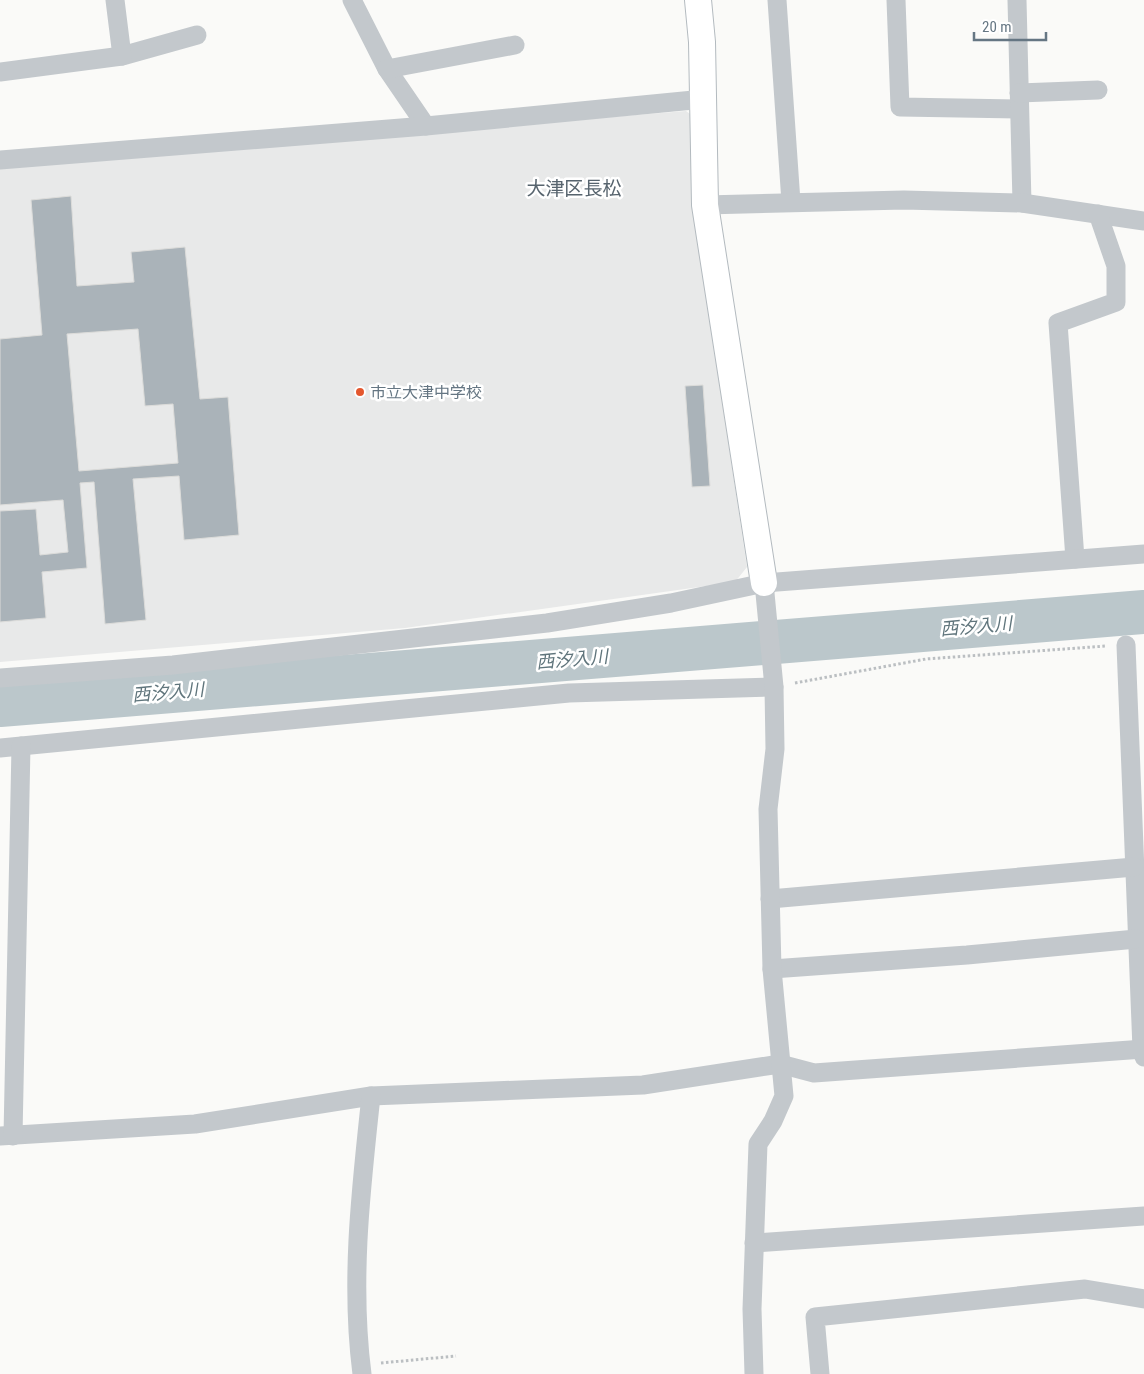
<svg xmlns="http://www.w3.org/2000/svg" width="1144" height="1374" font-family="'Roboto Condensed','Noto Sans JP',sans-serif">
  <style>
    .built { fill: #e8e9e9 }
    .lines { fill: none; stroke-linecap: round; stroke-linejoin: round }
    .river { stroke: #bbc7cb; stroke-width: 44 }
    .building { fill: #aab3b9; stroke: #dcdcda; fill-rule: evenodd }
    .secondary-casing { stroke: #b3babf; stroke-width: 28 }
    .path { stroke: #bbbfc2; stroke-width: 3; stroke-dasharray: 2.5 2.5; stroke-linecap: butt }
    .street { stroke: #c3c8cc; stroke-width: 19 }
    .secondary { stroke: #fff; stroke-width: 26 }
    .poi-dot { fill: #e4572e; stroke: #fff; stroke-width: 2 }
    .labels { text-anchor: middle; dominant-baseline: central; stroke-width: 5; stroke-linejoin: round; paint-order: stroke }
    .poi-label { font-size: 16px; fill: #657683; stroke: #fff; text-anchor: start }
    .water-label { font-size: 18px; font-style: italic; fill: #60757c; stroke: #fff }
    .quarter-label { font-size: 19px; fill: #57646e; stroke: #fff }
  </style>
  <rect width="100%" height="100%" fill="#fafaf8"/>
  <polygon class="built" points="686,111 690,114 694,216 747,567 735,582 405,628 0,662 0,166"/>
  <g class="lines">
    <polyline class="river" points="0,705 1144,612"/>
  </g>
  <g class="building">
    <path d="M71,196L77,286L134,282L131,252L185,247L200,399L228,397L239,535L184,540L179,476L133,479L146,620L105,624L94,482L80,483L87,568L42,572L46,618L0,622V511L36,509L40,555L68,552L63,500L0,505V339L42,335L31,200ZM138,329L145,406L173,404L178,463L79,471L67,334Z"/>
    <polygon points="703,385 710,486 692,487 685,386"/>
  </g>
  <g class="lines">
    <defs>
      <polyline id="secondary" points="698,0 702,42 705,205 764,583"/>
    </defs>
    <use href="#secondary" class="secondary-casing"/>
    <g class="path">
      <polyline points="795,683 926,659 1106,646"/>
      <polyline points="381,1363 456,1356"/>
    </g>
    <g class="street">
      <polyline points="352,0 387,69 426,126"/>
      <polyline points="777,0 791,202"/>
      <polyline points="896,0 900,107 1019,109"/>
      <polyline points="1017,0 1022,203"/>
      <polyline points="122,56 197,35"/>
      <polyline points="387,69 515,45"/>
      <polyline points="0,72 122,56 115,0"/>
      <polyline points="1019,93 1098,90"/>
      <polyline points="0,160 426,126 704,99"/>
      <polyline points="705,205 904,200 1022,203 1144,221"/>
      <polyline points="1075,559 1058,323 1116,302 1116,266 1098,214"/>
      <polyline points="1126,645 1142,1049 1144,1057"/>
      <polyline points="0,678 173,665 547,623 671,603 764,583 1144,554"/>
      <polyline points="0,748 569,693 774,687"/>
      <polyline points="770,899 1134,867"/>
      <polyline points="772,969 967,955 1136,939"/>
      <polyline points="0,1136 195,1124 371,1096 643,1085 780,1064 814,1073 1144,1049"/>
      <polyline points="13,1136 21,746"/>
      <polyline points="754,1243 1144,1216"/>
      <path d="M362,1374C350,1281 361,1189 371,1096"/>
      <polyline points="754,1374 752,1309 758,1144 773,1121 784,1096 772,969 768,809 775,749 774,687 764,583"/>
      <polyline points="820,1374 815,1317 1085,1289 1144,1299"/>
    </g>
    <use href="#secondary" class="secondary"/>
  </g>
  <circle class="poi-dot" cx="360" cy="392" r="5"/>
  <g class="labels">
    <g class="poi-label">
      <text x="370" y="392">市立大津中学校</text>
    </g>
    <g class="water-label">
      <text transform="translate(976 626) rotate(-5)">西汐入川</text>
      <text transform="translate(572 659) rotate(-5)">西汐入川</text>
      <text transform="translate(168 692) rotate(-5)">西汐入川</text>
    </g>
    <g class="quarter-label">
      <text x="574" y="188">大津区長松</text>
    </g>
  </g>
  <path d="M974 32v8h72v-8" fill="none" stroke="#657683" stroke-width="2.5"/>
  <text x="982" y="32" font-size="15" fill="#657683" stroke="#ffffff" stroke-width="4" paint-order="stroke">20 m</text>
</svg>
